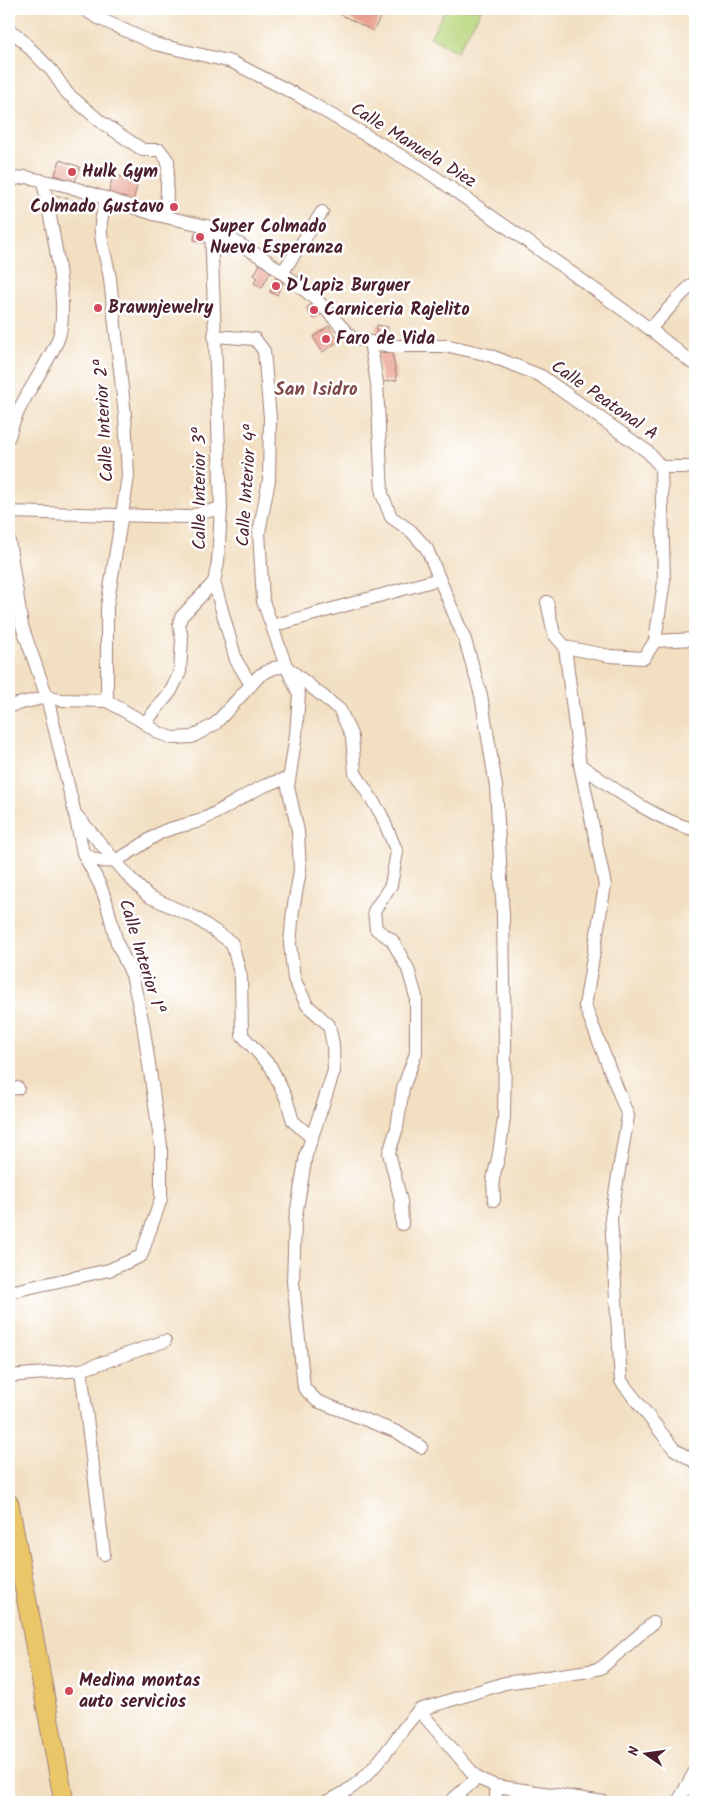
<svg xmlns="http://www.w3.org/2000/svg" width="704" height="1811" font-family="Kalam,sans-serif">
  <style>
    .pitch { fill: #b7d57c; stroke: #807a54 }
    .building { fill: #e89f8e }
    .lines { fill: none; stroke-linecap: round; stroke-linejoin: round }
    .street-casing { stroke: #9e7f76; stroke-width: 14 }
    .primary-casing { stroke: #9e7f76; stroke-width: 21 }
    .street { stroke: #fff; stroke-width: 12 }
    .primary { stroke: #ebc669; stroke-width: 19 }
    .poi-dot { fill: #d1495b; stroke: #fff; stroke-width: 2 }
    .labels { text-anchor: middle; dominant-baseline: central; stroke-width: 5; stroke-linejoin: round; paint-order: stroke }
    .street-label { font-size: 18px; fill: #4a1f2b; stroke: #fff }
    .poi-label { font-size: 18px; font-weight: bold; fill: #4a1f2b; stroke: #fff; text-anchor: start }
    .neighbourhood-label { font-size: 19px; font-weight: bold; fill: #814c4e; stroke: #fff }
  </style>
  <rect width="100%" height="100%" fill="#fff"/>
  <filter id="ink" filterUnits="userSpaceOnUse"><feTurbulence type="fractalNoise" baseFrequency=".02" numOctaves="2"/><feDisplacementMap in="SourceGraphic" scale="10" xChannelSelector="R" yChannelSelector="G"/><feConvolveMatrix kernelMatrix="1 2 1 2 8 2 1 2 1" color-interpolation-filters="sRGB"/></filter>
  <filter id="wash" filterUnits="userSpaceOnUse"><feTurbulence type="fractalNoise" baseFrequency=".0096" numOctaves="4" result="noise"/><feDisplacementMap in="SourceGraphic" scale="20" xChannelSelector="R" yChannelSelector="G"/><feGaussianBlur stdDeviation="1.12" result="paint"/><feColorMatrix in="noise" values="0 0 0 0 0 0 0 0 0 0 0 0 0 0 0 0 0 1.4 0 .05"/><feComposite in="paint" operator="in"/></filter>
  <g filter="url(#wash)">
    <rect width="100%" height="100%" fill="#f2dfc1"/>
    <polygon class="pitch" points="446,9 482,9 457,52 430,37"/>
    <g id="blocks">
      <g class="building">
        <polygon points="330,9 381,9 384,10 373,31"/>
        <polygon points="60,160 80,167 75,182 55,175"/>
        <polygon points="113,175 138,181 133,202 108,196"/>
        <polygon points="54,195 68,198 65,209 52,205"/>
        <polygon points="195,232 207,234 206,242 194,240"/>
        <polygon points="260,264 271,271 262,288 254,283 257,277 254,275"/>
        <polygon points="276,278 283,281 277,295 270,292"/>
        <polygon points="314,302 322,312 314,319 306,308"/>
        <polygon points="377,325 388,327 386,338 376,336"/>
        <polygon points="329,326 339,341 323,352 313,337"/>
        <polygon points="392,351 397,380 382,382 377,354"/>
      </g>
    </g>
  </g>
  <g filter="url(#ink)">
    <use href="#blocks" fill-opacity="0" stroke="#9e7f76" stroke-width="1"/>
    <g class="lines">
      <defs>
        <g id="street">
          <polyline points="84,9 96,17 155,44 232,62 299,96 425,170 541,251 650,329 695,365"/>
          <polyline points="9,30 18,36 52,71 67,93 101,122 143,150 160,150 168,161 166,216"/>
          <polyline points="9,180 26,177 68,186 157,215 211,227 266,260 317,300 352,338 389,346 449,346 489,355 541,376 648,452 661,467 664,581 655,641 644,658 610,656 565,647 554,634 547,602"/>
          <path d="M106,198C104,209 99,223 101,233C102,249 108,263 110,279L125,415L128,477L107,607V701"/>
          <polyline points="282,273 322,212"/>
          <polyline points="650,329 683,293 695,282"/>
          <polyline points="214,336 255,339 264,351 270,418 269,480 259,532 263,601 286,666 299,694 296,735 288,787 298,831 300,871 293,910 290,944 294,979 307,1005 329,1025 333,1045 334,1071 306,1155 295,1221 293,1282 304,1388 317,1401 397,1432 421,1447"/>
          <polyline points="370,342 377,383 382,494 391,517 411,531 427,549 465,640 481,695 496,786 503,916 505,1047 504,1118 499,1154 493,1179 494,1200"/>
          <path d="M9,437C17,403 42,374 57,342C72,310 50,219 43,181"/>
          <polyline points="661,467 695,467"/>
          <polyline points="9,512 187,517 221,508"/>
          <polyline points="9,541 22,626 47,697 75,814 83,853 100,885 106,901 117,943 132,975 143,1024 161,1146 161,1199 141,1256 109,1270 9,1292"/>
          <polyline points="214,582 236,660 251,685"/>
          <polyline points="272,626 439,579"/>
          <polyline points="655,641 695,639"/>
          <polyline points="565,647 580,765 605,885 585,1006 628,1116 611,1218 621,1381 674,1449 695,1462"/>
          <polyline points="289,669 340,710 352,737 355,773 381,814 397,852 391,885 374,911 376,929 392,940 408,969 416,997 416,1053 403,1088 397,1128 389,1153 401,1201 402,1224"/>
          <polyline points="9,706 47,697 61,700 107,701 140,720 159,733 173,738 192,737 215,724 260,675 274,668 286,666"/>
          <polyline points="145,723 171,691 180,672 182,639 179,625 181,617 214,582 218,562 221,508 211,227"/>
          <path d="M580,765C616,790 652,818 695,830"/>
          <polyline points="77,816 130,878 148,896 196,918 232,943 241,977 242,1035 271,1067 286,1098 293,1121 312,1138"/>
          <path d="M83,853C93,859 103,864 115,860C128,856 148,839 162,832C173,827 187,825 199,821C229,809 258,782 289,779"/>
          <polyline points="9,1089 18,1088"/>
          <polyline points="81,1370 104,1554"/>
          <polyline points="9,1376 81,1370 165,1341"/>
          <polyline points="419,1710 505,1683 589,1671 601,1668 653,1623"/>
          <path d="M326,1802C343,1795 361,1782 373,1768C390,1750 402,1728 419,1710L477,1778L496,1786L604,1802"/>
          <polyline points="450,1802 477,1778"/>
          <polyline points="496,1802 496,1786"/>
          <polyline points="678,1802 695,1771"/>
        </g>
        <polyline id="primary" points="9,1504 64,1802"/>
      </defs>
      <use href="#street" class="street-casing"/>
      <use href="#primary" class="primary-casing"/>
      <use href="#street" class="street"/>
      <use href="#primary" class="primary"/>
    </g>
  </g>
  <g class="poi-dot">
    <circle cx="72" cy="172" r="5"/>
    <circle cx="174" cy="207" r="5"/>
    <circle cx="200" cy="237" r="5"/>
    <circle cx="276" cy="286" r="5"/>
    <circle cx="98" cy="308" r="5"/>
    <circle cx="314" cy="310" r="5"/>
    <circle cx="326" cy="339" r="5"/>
    <circle cx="69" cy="1691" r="5"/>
  </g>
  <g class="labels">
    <g class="street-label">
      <text transform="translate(413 146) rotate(32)">Calle Manuela Diez</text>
      <text transform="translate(604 401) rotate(35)">Calle Peatonal A</text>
      <text transform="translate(105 420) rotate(-93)">Calle Interior 2ª</text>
      <text transform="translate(248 485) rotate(-86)">Calle Interior 4ª</text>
      <text transform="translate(200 488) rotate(-90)">Calle Interior 3ª</text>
      <text transform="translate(141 957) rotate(73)">Calle Interior 1ª</text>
    </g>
    <g class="poi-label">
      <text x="82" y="172">Hulk Gym</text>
      <text x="164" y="207" text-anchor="end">Colmado Gustavo</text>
      <text x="210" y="227">Super Colmado<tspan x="210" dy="21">Nueva Esperanza</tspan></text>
      <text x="286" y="286">D'Lapiz Burguer</text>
      <text x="108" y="308">Brawnjewelry</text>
      <text x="324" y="310">Carniceria Rajelito</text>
      <text x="336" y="339">Faro de Vida</text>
      <text x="79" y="1681">Medina montas<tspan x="79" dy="21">auto servicios</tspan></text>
    </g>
    <g class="neighbourhood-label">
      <text x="316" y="390">San Isidro</text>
    </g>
  </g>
  <rect width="704" height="1811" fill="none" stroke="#fff" stroke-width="30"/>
  <g transform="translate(646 1754) rotate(283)" stroke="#ffffff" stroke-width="4" paint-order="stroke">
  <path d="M0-4L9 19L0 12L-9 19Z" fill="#4a1f2b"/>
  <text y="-8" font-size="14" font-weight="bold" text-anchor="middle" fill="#4a1f2b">N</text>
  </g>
</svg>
